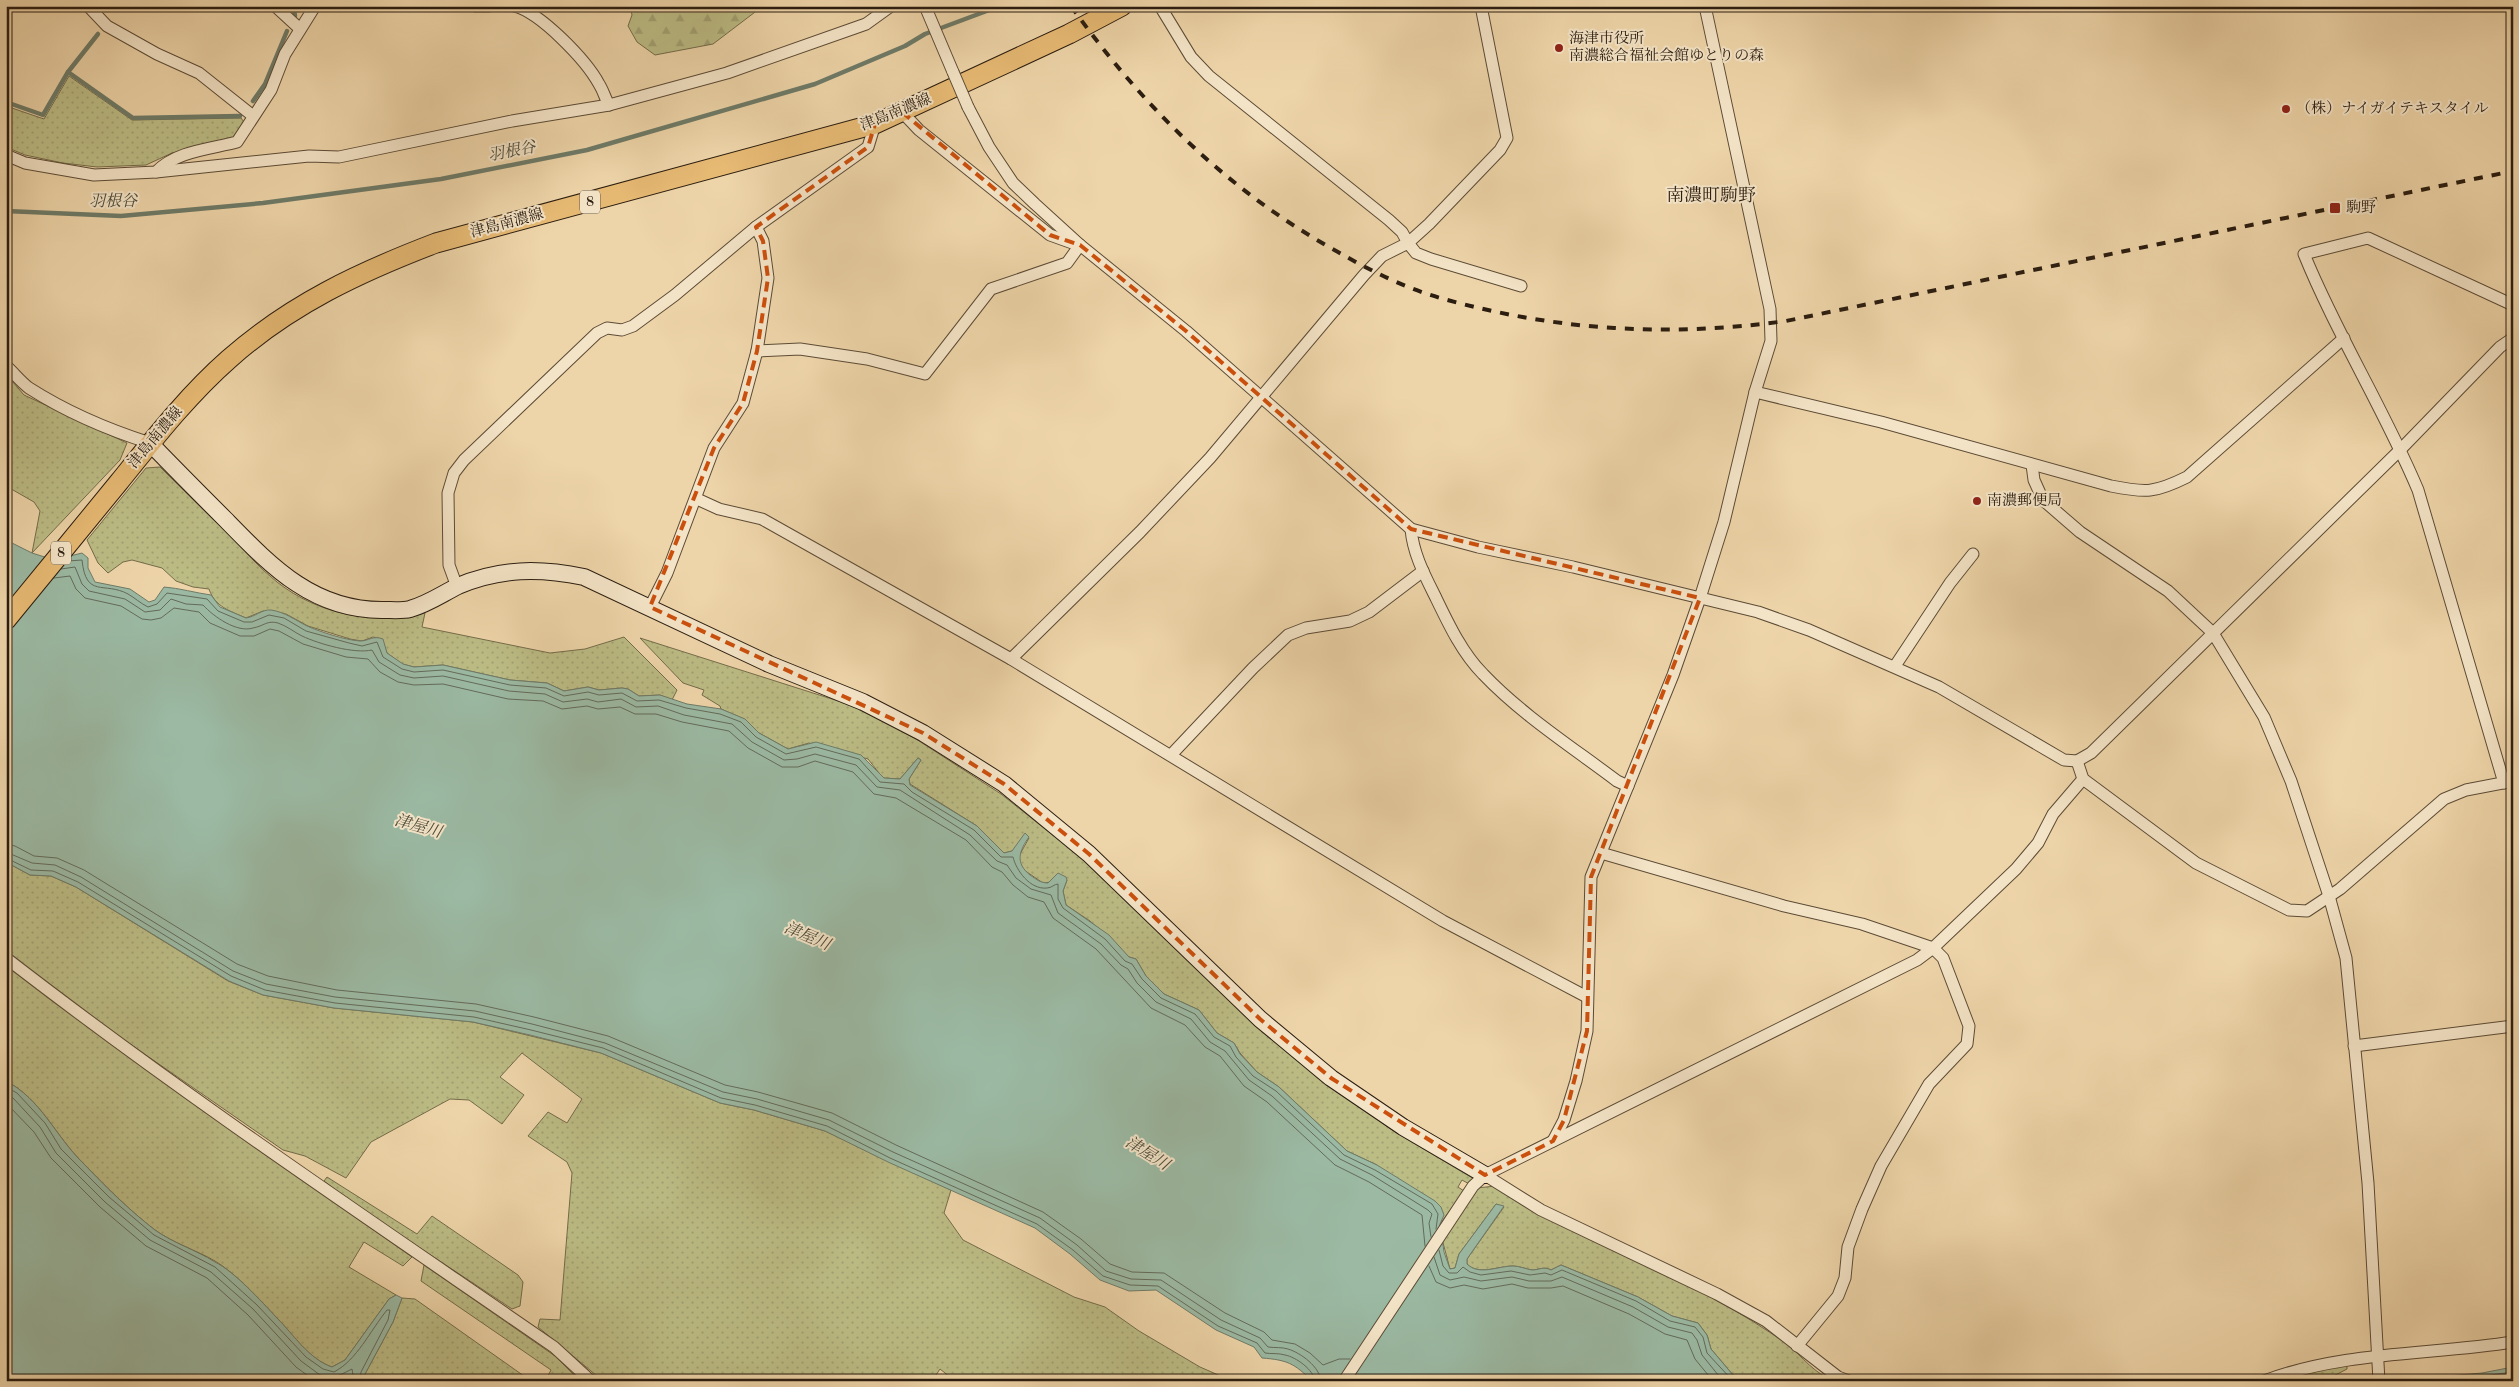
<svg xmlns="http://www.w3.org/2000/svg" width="2519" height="1387" font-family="'Old Standard TT','Noto Serif JP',serif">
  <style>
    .grass { fill: url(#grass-dots); stroke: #746c4a }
    .forest { fill: url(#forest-firs); stroke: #746c4a }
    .water { fill: #9bb9a3; stroke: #6e7b68 }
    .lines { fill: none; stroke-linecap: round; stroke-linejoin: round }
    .shore { stroke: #636b5a; stroke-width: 1 }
    .stream { stroke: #6e7b68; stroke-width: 4.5 }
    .street-casing { stroke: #5c4b36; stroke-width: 13 }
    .secondary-casing { stroke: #2b1d10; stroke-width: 18 }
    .primary-casing { stroke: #2b1d10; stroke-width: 21 }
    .street { stroke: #f4e4c7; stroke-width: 11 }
    .secondary { stroke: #f4e4c7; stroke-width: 16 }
    .primary { stroke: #e7ba74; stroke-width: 19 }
    .rail { stroke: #2b1d10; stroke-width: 4; stroke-dasharray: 9 9; stroke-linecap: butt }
    .street-bridge-casing { stroke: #5c4b36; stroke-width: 13; stroke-linecap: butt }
    .street-bridge { stroke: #f4e4c7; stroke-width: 11 }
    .marked { fill: none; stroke: #cc500d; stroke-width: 4; stroke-dasharray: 10 6; stroke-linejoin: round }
    .poi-dot { fill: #8f2418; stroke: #f4e4c7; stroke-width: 2 }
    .labels { text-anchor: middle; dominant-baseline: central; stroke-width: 4; stroke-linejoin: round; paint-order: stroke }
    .shield { fill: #f4e4c7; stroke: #675947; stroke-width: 1 }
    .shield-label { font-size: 14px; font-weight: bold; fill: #2b1d10 }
    .poi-label { font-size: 15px; fill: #2b1d10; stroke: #f4e4c7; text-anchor: start }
    .street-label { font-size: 15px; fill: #2b1d10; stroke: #f4e4c7 }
    .water-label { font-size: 16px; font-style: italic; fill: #4d4c3c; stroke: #f4e4c7 }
    .quarter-label { font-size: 18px; fill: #2b1d10; stroke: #f4e4c7 }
  </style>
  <defs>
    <pattern id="grass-dots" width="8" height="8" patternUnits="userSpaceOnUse" patternTransform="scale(1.25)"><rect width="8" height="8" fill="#bcbc85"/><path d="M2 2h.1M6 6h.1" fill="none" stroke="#a2a172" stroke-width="1.8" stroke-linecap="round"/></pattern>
    <pattern id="forest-firs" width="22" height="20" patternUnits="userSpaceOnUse" patternTransform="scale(1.25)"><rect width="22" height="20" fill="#bcbc85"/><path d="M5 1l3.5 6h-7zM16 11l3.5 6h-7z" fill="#a2a172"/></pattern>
  </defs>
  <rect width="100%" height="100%" fill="#eed5a9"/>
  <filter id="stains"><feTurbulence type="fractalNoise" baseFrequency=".004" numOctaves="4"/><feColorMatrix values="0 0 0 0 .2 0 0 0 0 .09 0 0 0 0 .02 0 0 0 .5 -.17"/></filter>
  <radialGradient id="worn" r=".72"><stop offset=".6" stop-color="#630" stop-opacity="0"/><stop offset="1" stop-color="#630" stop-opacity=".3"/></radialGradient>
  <g class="grass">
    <polygon points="69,76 132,120 241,118 244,122 231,140 172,153 146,165 97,167 63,163 25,155 6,147 6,106 44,119"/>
    <polygon points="6,374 24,395 127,443 120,460 32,553 40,511 34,502 6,486"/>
    <path d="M160,467C183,489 205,512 228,534C244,550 259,568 277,582C319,615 374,625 425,613L422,627L550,653L585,649L624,637L677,690L672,700L660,695L639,696L628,689L622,688L599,690L588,687L564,691L547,683L510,680L443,665L414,667L402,664L387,653L382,639L373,637L362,641L350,639L308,626L286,614L263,611L246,618C230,611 215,607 209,589L193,587L176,581L162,568L132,560L123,562L108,573L98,563L87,540L146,468Z"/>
    <polygon points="640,638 857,707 916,739 1001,794 1083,859 1326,1082 1395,1132 1474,1179 1471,1185 1462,1180 1458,1187 1464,1191 1440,1224 1377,1165 1347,1151 1279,1087 1257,1072 1240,1053 1234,1043 1217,1033 1199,1010 1164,994 1146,976 1136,959 1129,957 1090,921 1066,905 1063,891 1067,880 1043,883 1024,870 1019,864 1019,856 1029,838 1012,851 1004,853 977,826 910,784 909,779 921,760 918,758 900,779 883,778 868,759 809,743 788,749 759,733 744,719 721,709 720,706 702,695 704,690 683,683"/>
    <polygon points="6,862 30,875 51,876 76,887 228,981 263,995 334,1008 473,1022 601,1053 720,1103 754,1110 825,1131 951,1190 944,1213 963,1240 1074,1297 1105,1307 1139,1331 1200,1367 1232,1381 955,1381 940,1369 932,1381 603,1381 538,1327 540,1319 560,1320 572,1173 567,1162 528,1136 548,1112 567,1123 582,1099 522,1053 500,1077 524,1095 502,1124 469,1100 450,1099 371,1142 346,1178 305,1156 283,1150 78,1008 6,951"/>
    <path d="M6,965L204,1110L412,1257L403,1266L364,1242L349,1267L396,1295L389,1299L345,1360L332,1367C308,1359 292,1333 274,1315C259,1299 234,1272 215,1261C196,1250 173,1243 155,1230C129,1210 106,1187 83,1163C56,1137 41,1099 6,1081Z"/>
    <polygon points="327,1177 417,1234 432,1216 518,1275 523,1282 520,1306 512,1309 357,1206 324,1181"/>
    <path d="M1496,1186C1563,1234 1644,1260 1716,1300C1740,1313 1764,1328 1787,1344C1803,1357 1814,1374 1835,1381H1745L1733,1375L1711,1349L1707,1335L1698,1323L1672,1316L1638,1297L1561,1265L1551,1270C1544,1266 1539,1270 1532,1270C1526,1269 1519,1266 1513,1266C1498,1266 1479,1276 1467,1264V1259L1504,1207L1496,1204L1459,1254L1455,1268L1450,1269L1442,1239L1476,1188Z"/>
    <polygon points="424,1265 555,1356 580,1381 545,1381 551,1370 421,1281"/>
    <polygon points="402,1298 415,1299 531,1381 365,1381 365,1374 393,1322"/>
    <polygon points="2347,1365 2347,1369 2324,1381 2280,1381 2313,1371"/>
  </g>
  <polygon class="forest" points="630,6 763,6 713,44 655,55 637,42 628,26 632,15"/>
  <g class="water">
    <path d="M6,540L32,553L54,560L82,553L88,558V568L95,582L130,589L149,602L155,600L164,587C179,588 196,593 211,595L220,607L246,618C255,617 262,609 271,610C285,612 295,620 307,626C321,632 345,640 360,641C369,641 373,635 383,639L387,653L403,664L414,667L443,665L510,680L547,683L564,691L588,687L599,690L622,688L628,689L639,696L660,695L687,704L721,709L745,719L759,733L788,749L816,742L861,755L884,778L900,779L918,758L921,760L909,779L910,785L977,826L1004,853L1012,851L1025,833L1029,837C1019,851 1015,863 1030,875C1036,879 1040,883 1048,883L1058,873L1066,877L1067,880L1063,891L1066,905L1109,935L1129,957L1136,959L1146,976L1164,994L1199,1010L1217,1033L1234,1043L1240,1054L1257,1072L1279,1087L1347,1151L1377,1165L1435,1201L1441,1207L1444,1215L1440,1224L1444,1252L1450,1269L1455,1268L1459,1254L1496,1204L1504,1206L1467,1259V1264C1479,1276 1498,1266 1513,1266C1519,1266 1526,1269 1532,1270C1539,1270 1544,1266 1551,1270L1561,1265L1638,1297L1672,1316L1698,1323L1707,1335L1711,1349L1733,1375L1745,1381H1349L1344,1377L1331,1381H1312C1294,1363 1287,1360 1262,1358L1254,1347L1216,1330L1156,1290L1129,1291L1100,1280L1070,1254L1035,1228L888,1162L825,1131L754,1110L720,1103L601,1053L530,1035L473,1022L334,1008L263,995L229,981L76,887L51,876L30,875L6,862Z"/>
    <path d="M6,1081C41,1099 56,1137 83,1163C106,1187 129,1210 155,1230C173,1243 196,1250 215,1262C235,1272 261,1301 277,1318C294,1335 309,1359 332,1367L345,1360L389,1299L396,1295L402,1298L393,1322L365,1374V1381H6Z"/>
    <polygon points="2513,1367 2513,1381 2391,1381 2482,1373"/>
  </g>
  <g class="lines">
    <g class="shore">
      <path d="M68,561L82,560C86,599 104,581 128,594C135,598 140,603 148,607L157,604L167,593L207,599L218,611L244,622H252L269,615L284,618L306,631L349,643L362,646L377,642L383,657L402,669L414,672L443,670L510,685L546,688L564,696L588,692L599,695L622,693L637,701L659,700L686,708L720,714L741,722L756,737L786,754L816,747L859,759L880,782L904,784L912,792L974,830L1001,857H1013C1016,870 1030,890 1047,888C1052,888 1054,884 1058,884V899L1063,908L1105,939L1125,961L1132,964L1142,979L1161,998L1195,1014L1214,1037L1230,1046L1236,1057L1253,1076L1276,1091L1344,1155L1375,1170L1432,1204L1438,1214L1436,1229"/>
      <path d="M61,569L75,567L82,584L89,591L125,599L145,612L160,610L171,599L186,604L203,605C214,617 237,633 253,628C264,626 267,620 278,623C287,626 294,632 302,636C319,644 354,654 372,650L379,662L400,675L414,678L443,676L509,691L545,694L563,702L587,699L598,702L621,699L636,707L658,706L684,715L732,724L752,742L784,760L797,759L815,754L856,765L877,787L900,790L931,810L970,835L997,861L1007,865L1016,878L1031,889L1051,895L1058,913L1101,944L1121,965L1128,969L1137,983L1156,1002L1191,1019L1210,1042L1225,1051L1249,1080L1272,1096L1340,1159L1372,1175L1428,1210L1432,1214L1429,1223L1431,1237"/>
      <polyline points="54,578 70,576 76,589 85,598 121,606 142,619 151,620 161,618 174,608 199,612 210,623 240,636 254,636 270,629 279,631 303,644 346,657 368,659 380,672 398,682 414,685 443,684 508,699 543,701 562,709 587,706 598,709 620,707 635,714 656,714 682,722 729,731 748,748 782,767 798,767 815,761 853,772 874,794 896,798 966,840 992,867 1002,872 1013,885 1028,897 1044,902 1053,918 1096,949 1151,1008 1185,1025 1205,1047 1220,1056 1244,1086 1267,1102 1335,1165 1369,1182 1422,1215 1425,1246"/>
      <polyline points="6,844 15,846 34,856 57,858 84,870 237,964 268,976 337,990 476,1004 534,1017 608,1036 725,1085 758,1092 832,1113 896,1145 1043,1212 1081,1239 1110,1264 1132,1272 1164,1273 1225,1313 1264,1332 1272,1340 1295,1344 1310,1353 1323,1365 1339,1359 1350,1359"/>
      <path d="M6,852L32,863L55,865L81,877L233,971L266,984L335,997L475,1011L532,1024L605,1043L723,1092L757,1099L829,1120L893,1152L1040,1218L1077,1245L1106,1271L1131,1279L1161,1280L1221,1320L1260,1338L1268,1347C1275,1348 1282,1347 1288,1349C1301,1353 1320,1367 1321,1381"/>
      <path d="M6,858L31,870L53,871L78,882L231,976L265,990L335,1003L474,1017L531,1030L603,1048L721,1098L755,1105L827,1126L890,1158L1037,1224L1073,1250L1103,1276L1130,1285L1158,1286L1218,1326L1257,1343L1265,1353C1271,1354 1279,1353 1285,1355C1296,1357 1314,1370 1315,1381"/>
      <path d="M6,1087L17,1093L45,1123L61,1149L109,1197L154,1235L215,1267L257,1305L306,1357L323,1369L334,1372C357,1360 370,1331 387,1310H390L388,1320L361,1372L360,1381"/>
      <polyline points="6,1094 13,1098 40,1127 56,1153 105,1202 150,1240 211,1272 253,1309 301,1361 320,1375 334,1378 352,1369 354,1381"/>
      <polyline points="6,1103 34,1132 51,1158 100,1207 146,1246 207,1278 248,1315 296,1367 315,1381"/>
      <polyline points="1439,1250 1443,1266 1449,1273 1457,1273 1463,1267 1470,1272 1481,1275 1511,1271 1530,1275 1545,1273 1551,1275 1562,1270 1636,1301 1670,1321 1695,1327 1703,1337 1707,1353 1733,1381"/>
      <polyline points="1434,1257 1440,1275 1450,1280 1464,1277 1481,1281 1512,1277 1529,1281 1551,1281 1562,1277 1633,1307 1668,1327 1692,1333 1697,1340 1702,1355 1723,1381"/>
      <polyline points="1429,1266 1436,1282 1450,1288 1464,1285 1483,1289 1512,1284 1528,1288 1551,1288 1563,1286 1629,1314 1665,1334 1687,1340 1695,1359 1713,1381"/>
      <polyline points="2447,1381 2513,1372"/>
    </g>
    <g class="stream">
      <polyline points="291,6 294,9 295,16"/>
      <polyline points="68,72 98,34"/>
      <polyline points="253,101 265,84 287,31"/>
      <polyline points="6,102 43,115 68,72 133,118 240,116"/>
      <polyline points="6,211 121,216 263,203 441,179 587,150 815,84 905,46 925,34 1000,6"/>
    </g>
    <defs>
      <g id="street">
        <polyline points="88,6 107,26 157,54 199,73 253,116"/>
        <polyline points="275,6 300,29"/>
        <polyline points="475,6 489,6"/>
        <path d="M514,6C540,12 586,60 599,84C603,90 605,98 609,105"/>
        <polyline points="925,6 953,72"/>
        <polyline points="1160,6 1191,57 1209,76 1389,220 1402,232 1408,243 1429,224 1500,150 1507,138 1481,6"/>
        <polyline points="968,107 989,147 1013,183 1035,204 1080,245 1186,331 1411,529 1478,547 1573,567 1758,612 1809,630 1939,687 2064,760 2077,761 2091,753 2401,449 2500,347 2513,338"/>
        <polyline points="902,112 919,130 1050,235 1075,244"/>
        <polyline points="6,155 25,163 94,175 156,172 309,156 339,157 512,121 609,105 727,73 866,24 891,6"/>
        <path d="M156,172C176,151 210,149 237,142L271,90L285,54L315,6"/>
        <polyline points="757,351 800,349 867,359 925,374 991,289 1067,263 1080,245"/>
        <path d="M6,366C14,373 21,382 29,388C65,411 109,430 150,443"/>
        <path d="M1755,392L1881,422L2111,486C2146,493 2155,493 2187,477L2344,338"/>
        <polyline points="2032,465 2034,480 2043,500 2080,532 2168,591 2213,633 2264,717 2291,781 2329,896 2346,958 2368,1183 2379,1381"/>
        <polyline points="697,499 719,509 762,519 1011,659 1443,921 1587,997"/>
        <path d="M1411,529C1413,553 1424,574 1435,596C1448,623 1462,653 1483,674C1522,715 1572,747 1617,781L1628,786"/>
        <polyline points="457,587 449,565 448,493 454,473 464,460 597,333 607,328 622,330 633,326 675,295 756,227"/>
        <polyline points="650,607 667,573 714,448 743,403 757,351 768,278 763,241 756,227 868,147 875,124"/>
        <polyline points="1011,659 1140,532 1210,458 1364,275 1382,256 1408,243 1416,253 1431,259 1521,286"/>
        <polyline points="1895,666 1950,583 1973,554"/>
        <polyline points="1171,755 1253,668 1288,635 1306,628 1350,621 1369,612 1423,571"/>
        <polyline points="2077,761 2083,779 2196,863 2289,910 2307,911 2340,889 2444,799 2466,790 2513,781"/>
        <path d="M2504,783L2418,490C2384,409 2337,335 2304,254L2368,238L2513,305"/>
        <polyline points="1601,853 1784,906 1862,924 1933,948 1943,958 1969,1026 1967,1044 1929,1084 1881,1166 1862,1209 1848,1247 1845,1278 1838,1296 1797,1346"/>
        <path d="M6,958C183,1095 370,1220 554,1347L591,1381"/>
        <polyline points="2354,1046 2513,1026"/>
        <polyline points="1553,1141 1564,1120 1576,1081 1587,1031 1591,877 1673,675 1700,598 1724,522 1755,392 1771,341 1770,309 1705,6"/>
        <polyline points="1485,1175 1541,1210 1717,1294 1766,1321 1838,1377 1849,1381"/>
        <polyline points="1344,1381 1473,1186 1485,1175 1917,960 1933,948 2016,869 2038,843 2053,814 2083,779"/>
        <path d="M2264,1381C2344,1351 2430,1355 2513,1342"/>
      </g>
      <path id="secondary" d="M150,443C175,469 200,494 225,519C271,566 313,611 384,610C392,610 402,611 410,609C428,604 442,594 458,586C500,568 540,568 584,577L769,664L863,702L923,733L1004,784L1089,854L1260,1019L1331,1078L1403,1127L1485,1175"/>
      <path id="primary" d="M6,620C44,574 81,528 119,482C153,440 188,395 229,359C291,304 360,272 436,243L875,124L1069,34L1122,6"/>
    </defs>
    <use href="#street" class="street-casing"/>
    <use href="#secondary" class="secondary-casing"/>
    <use href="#primary" class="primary-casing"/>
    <use href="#street" class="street"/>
    <use href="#secondary" class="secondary"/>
    <use href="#primary" class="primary"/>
    <path class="rail" d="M1071,6C1143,107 1229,192 1338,252C1371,271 1407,289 1444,299C1559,331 1668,337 1786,321L2513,171"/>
    <defs>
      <polyline id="street-bridge" points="953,72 968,107"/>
    </defs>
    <use href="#street-bridge" class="street-bridge-casing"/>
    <use href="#street-bridge" class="street-bridge"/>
  </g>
  <path class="marked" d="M902,112L1050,235L1080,245L1186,331L1411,529L1700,598L1591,877L1587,1031L1564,1120L1553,1141L1485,1175L1331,1078L1260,1019L1089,854L1004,784L923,733L650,607L714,448L743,403L757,351L768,278L763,241L756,227L868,147L875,124Z"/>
  <g class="poi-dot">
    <circle cx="1559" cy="48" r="5"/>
    <circle cx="2286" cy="109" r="5"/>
    <rect x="2329" y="202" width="12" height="12" rx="2.5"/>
    <circle cx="1977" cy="501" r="5"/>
  </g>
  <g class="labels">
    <g class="shield">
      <rect x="580" y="190.5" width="20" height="23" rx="4"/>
      <rect x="51" y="541.5" width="20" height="23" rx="4"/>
    </g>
    <g class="shield-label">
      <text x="590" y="202">8</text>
      <text x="61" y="553">8</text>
    </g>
    <g class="poi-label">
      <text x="1569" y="39">海津市役所<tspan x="1569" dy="17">南濃総合福祉会館ゆとりの森</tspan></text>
      <text x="2296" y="109">（株）ナイガイテキスタイル</text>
      <text x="2346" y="208">駒野</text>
      <text x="1987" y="501">南濃郵便局</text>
    </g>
    <g class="street-label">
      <text transform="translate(896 113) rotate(-22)">津島南濃線</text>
      <text transform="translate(507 224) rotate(-15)">津島南濃線</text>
      <text transform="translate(156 438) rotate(-50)">津島南濃線</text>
    </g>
    <g class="water-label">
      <text transform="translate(512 152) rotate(-11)">羽根谷</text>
      <text x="113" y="202">羽根谷</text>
      <text transform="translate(418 827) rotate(16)">津屋川</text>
      <text transform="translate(807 937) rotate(23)">津屋川</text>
      <text transform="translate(1147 1154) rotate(32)">津屋川</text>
    </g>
    <g class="quarter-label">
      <text x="1711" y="196">南濃町駒野</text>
    </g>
  </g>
  <rect width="2519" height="1387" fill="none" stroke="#eed5a9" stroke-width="25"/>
  <rect x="8" y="8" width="2504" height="1372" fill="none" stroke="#2b1d10" stroke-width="2.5"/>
  <rect x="12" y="12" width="2494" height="1362" fill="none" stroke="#2b1d10"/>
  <rect width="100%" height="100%" filter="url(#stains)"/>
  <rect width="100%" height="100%" fill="url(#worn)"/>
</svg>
